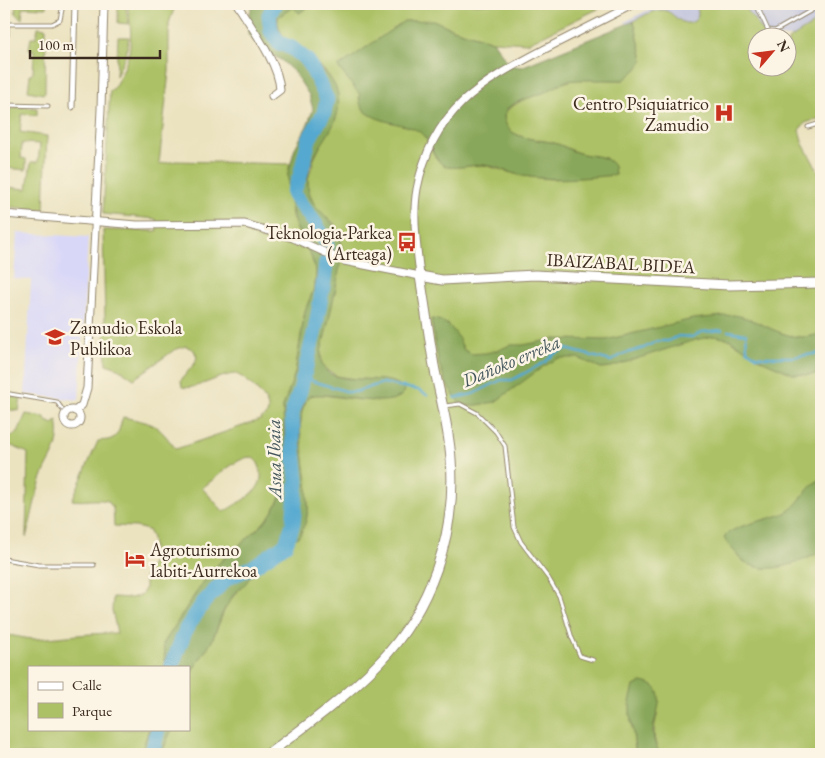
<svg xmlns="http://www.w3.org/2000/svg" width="825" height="758" font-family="'EB Garamond',serif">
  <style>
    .built { fill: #d8d7f8 }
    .industrial { fill: #bfc2dd }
    .green { fill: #acc165; stroke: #747642; fill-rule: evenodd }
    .forest { fill: #89a75a; stroke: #62683c }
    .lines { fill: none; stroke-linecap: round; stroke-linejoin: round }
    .stream { stroke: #54a9d0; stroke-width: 2.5 }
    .river { stroke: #54a9d0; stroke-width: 15 }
    .service-casing { stroke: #93866e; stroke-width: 5 }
    .pedestrian-casing { stroke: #93866e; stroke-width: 7 }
    .minor-casing { stroke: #93866e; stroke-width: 9 }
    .tertiary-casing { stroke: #93866e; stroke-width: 11 }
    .service { stroke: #fff; stroke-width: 3 }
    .pedestrian { stroke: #fff; stroke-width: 5 }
    .minor { stroke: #fff; stroke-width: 7 }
    .tertiary { stroke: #fff; stroke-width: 9 }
    .labels { text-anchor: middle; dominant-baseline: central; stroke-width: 5; stroke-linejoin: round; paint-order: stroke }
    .poi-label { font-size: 18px; fill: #3b2a1e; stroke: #fcf5e5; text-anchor: end }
    .street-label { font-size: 18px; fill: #3b2a1e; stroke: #fcf5e5 }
    .water-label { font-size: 19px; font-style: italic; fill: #44565c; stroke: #fcf5e5 }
  </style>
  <rect width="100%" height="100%" fill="#fcf5e5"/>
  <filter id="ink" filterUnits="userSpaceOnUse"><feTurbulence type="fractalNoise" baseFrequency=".02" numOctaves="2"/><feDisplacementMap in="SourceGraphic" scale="10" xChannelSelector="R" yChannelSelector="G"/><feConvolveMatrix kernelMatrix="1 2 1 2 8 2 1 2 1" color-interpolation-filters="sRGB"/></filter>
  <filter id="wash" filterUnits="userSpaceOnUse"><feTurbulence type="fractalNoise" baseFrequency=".0096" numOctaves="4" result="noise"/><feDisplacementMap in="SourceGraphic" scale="20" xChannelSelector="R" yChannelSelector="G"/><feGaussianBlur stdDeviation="1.12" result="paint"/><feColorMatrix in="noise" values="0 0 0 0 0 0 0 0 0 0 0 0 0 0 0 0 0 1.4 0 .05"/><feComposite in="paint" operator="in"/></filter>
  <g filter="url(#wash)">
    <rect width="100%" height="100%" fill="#ebe2bf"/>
    <polygon class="built" points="17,233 88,237 79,400 25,394 31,280 14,279"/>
    <polygon class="industrial" points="660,4 821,4 821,38 664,32 624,22"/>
    <g class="green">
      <polygon points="15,4 46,4 46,8 23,7 22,19 16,14"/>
      <polygon points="118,4 125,4 129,24 118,23"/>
      <path d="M127,4H176L169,23V71L159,164L176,161L290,164L288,173L292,216L299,234L311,256L316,271L315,286L305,311L295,373L283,407L286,477C277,527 241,537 212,571C193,594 180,620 163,644L165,653L164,667H29V729H149L141,754H4V635C15,635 24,639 35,639C62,637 89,633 117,633L112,610L113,597L131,598L141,595L145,589V575L152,564L154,556L152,538L148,530L136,527L114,526L113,508L108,501C97,498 84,502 72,500L98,441C102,440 107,441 111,439C120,436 120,424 123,417C156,424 156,423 176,449L260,420C264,417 269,414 268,408C268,398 245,377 236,374C220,374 195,391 182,387L181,380L195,363L197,357L194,350L186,346L174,350L134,379L118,368L106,364L103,230L157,231L156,219L103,214L110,90H112C132,60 134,39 127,4ZM250,457C256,459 258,462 260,468C267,492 240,500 224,512L202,488C215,479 236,458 250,457Z"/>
      <path d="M312,4H608L528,43L493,41L453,29L433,20L360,95L359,99L418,130L426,138L441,162L448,167L484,165L522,176L551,179L615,175L606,158C597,156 588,156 579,153C571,151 563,145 554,143C538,139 498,139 505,113C512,102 560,82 574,80C588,78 608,80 624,80L642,55L634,21C642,17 653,9 663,10C674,11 681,29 694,21C700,17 698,10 696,4H743L767,37L758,38V68H788V40L821,19V118L805,123L799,130L803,144L821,176V754H660C652,740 653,727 658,713L630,714L636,754H161L172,729H189V675L211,643L227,604L258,567L300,535L306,521L308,509L307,483L300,429L302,410L308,397L316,394L360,400L379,380L355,379L337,376L327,370L321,362V352L334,294L342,247L334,223L320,213L314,205L308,189V179L314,159L337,112L338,94L329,76L324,70L281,35L277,27L278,17L293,7L299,13Z"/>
      <polygon points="38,27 46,28 45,92 43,94 28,91 30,75 33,73 34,50 29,49 31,37 36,37"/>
      <polygon points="118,37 129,37 126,54 116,76"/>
      <polygon points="17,107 37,108 37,115 22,114 20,132 47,136 44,210 12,207 8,206 7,187 27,189 31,162 38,162 40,144 22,143 21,158 26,159 26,170 7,168 10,109"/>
      <polygon points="4,395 21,398 19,411 4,409"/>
      <path d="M26,414L45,417L46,421L54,424L57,420C63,449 48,458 40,483C34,501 32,519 26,537L28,453L7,444L10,437L18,432Z"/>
    </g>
    <g class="forest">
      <path d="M253,4H312L299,13L293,7L278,17C274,48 328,60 337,91C347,128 309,146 308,179C306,210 330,212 340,236C347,253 326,330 321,352C317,398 392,365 405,391C393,415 322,387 308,397L302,410L300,429L307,483L308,509L306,521L300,535L258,567L245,584L234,594L223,612L211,643L189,675V667H164L165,653L163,644C180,620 193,594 212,571C241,537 277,527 286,477L283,407L295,373L305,311L315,286L316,271L311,256L295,225L288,192V173L295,148L308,124L313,109L309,95L294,72L281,60L270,54H264L262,49L248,35L249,16Z"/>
      <path d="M433,20L453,29L493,41L509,65L521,67L634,21L643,60L637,69L624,80H578L567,81L543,93L517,102L507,109L504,116C506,141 536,138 554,143C563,145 570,151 579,153C592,157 606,154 614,166L615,175C585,178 555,181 524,176C511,174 498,166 484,165C473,164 451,171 443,165C429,155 432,135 412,128C397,122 355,120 360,95L338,67L404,21Z"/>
      <path d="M734,315C765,320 788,347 821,333V374L807,375L793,374L763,361L729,339L714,336L695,340L611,367L601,368L578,358H559L544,366L495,402L471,406L460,404L447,385L439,364L431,319C450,320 457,334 464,350L472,354L486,353L499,350L510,345H524L554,339L606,340L693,319Z"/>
      <path d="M821,479V552C798,563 767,577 743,561C740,559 738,555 735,552C731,547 726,543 724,537C733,525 769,520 785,513C800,505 806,486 821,479Z"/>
      <path d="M642,682C672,687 654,715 653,731C653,739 656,747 660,754H636L630,714V702L634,686Z"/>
      <polygon points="149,729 172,729 161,754 141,754"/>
    </g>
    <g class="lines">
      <g class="stream">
        <polyline points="728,331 746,334 747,350 756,356 764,357 793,357 821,353"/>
        <polyline points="305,371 312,381 349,392 355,392 383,383 418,390 427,395"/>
        <polyline points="455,398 473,394 501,380 512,380 545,362 554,354 566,349 611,361 623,354 644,348 657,341 668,341 679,336 692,337 702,332 722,330"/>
      </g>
      <g class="river">
        <path d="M275,4L269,15L271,31L279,43L292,48L308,61L327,99L324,113L309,139L300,176L293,193C304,211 320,225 327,246"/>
        <polyline points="171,667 186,629 204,602 227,578 253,567 286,544 293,524 297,481 293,441 292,413 300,391 315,330 324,281 326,262"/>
        <polyline points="152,754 158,729"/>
      </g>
    </g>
  </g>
  <g filter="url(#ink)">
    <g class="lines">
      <defs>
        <g id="service">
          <polyline points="756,4 768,30 775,31 812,10"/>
          <polyline points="6,24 52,24 60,20 63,4"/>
          <polyline points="4,105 48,106"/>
          <polyline points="808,127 821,123"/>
          <polyline points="4,393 57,402 62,409"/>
          <polyline points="445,406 460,404 477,413 496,432 505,446 514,527 521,542 549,579 559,596 572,638 580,656 593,660"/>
          <polyline points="4,559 39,565 94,565"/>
        </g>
        <polyline id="pedestrian" points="72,107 75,4"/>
        <g id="minor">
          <path d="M237,4C251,27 279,63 280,90L272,96"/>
          <path d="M4,214L137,225L245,224L293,238L344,261L420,276C417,247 412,217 417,189C432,110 480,83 545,49C575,34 604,19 634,4"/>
          <circle cx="72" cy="418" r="8"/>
          <polyline points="75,411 82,405 87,388 101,109 104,4"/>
        </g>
        <g id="tertiary">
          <polyline points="4,35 4,4"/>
          <path d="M268,754C306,726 346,697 379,663C431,609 457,533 451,459C449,428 440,396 434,366C429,336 425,306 420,276L442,280L535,275L729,285L821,283"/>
        </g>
      </defs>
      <use href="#service" class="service-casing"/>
      <use href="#pedestrian" class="pedestrian-casing"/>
      <use href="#minor" class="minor-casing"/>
      <use href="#tertiary" class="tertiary-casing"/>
      <use href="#service" class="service"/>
      <use href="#pedestrian" class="pedestrian"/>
      <use href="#minor" class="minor"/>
      <use href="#tertiary" class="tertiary"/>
    </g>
  </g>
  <defs>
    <symbol id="hospital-bare" viewBox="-9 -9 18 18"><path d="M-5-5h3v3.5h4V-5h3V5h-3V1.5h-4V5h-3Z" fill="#c8321e" stroke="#fcf5e5" stroke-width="2.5" paint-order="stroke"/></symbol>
    <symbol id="bus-bare" viewBox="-9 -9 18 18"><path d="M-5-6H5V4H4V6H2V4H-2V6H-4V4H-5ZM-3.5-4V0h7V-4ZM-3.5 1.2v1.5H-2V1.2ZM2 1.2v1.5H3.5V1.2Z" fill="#c8321e" stroke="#fcf5e5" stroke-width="2.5" paint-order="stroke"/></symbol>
    <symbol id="school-bare" viewBox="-9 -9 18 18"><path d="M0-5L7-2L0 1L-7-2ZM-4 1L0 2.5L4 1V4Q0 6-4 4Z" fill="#c8321e" stroke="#fcf5e5" stroke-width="2.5" paint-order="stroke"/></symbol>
    <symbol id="hotel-bare" viewBox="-9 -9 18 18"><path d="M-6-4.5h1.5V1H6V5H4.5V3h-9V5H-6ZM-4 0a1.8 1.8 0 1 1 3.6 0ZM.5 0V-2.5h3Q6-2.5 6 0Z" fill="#c8321e" stroke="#fcf5e5" stroke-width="2.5" paint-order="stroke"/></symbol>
  </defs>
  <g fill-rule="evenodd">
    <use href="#hospital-bare" x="710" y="99" width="28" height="28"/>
    <use href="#bus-bare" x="393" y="228" width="28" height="28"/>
    <use href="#school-bare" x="41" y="323" width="28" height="28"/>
    <use href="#hotel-bare" x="121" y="545" width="28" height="28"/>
  </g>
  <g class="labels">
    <g class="poi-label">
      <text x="709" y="103">Centro Psiquiatrico<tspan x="709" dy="21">Zamudio</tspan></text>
      <text x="392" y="232">Teknologia-Parkea<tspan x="392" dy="21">(Arteaga)</tspan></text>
      <text x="70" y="327" text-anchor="start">Zamudio Eskola<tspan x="70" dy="21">Publikoa</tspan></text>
      <text x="150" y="549" text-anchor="start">Agroturismo<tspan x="150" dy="21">Iabiti-Aurrekoa</tspan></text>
    </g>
    <g class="street-label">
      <text transform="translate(621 263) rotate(3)">IBAIZABAL BIDEA</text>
    </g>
    <g class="water-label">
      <text transform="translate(511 361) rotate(-23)">Dañoko erreka</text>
      <text transform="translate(274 459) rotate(-91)">Asua Ibaia</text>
    </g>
  </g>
  <rect width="825" height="758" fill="none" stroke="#fcf5e5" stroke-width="20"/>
  <rect x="28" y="666" width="162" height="65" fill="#fcf5e5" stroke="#afa495"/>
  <rect x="38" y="682" width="25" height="8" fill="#ffffff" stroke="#afa495"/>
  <text x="72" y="690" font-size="15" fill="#3b2a1e">Calle</text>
  <rect x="38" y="703" width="25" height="15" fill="#acc165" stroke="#afa495"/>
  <text x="72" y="716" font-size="15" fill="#3b2a1e">Parque</text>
  <g transform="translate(772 52) rotate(62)"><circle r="24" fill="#fcf5e5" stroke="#afa495"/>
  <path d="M0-4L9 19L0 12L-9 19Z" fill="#c8321e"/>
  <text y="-8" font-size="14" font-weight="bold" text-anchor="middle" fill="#3b2a1e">N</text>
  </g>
  <path d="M30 50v8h130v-8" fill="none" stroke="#3b2a1e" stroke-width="2.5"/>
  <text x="38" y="50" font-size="15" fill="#3b2a1e" stroke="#fcf5e5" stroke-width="4" paint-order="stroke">100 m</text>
</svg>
